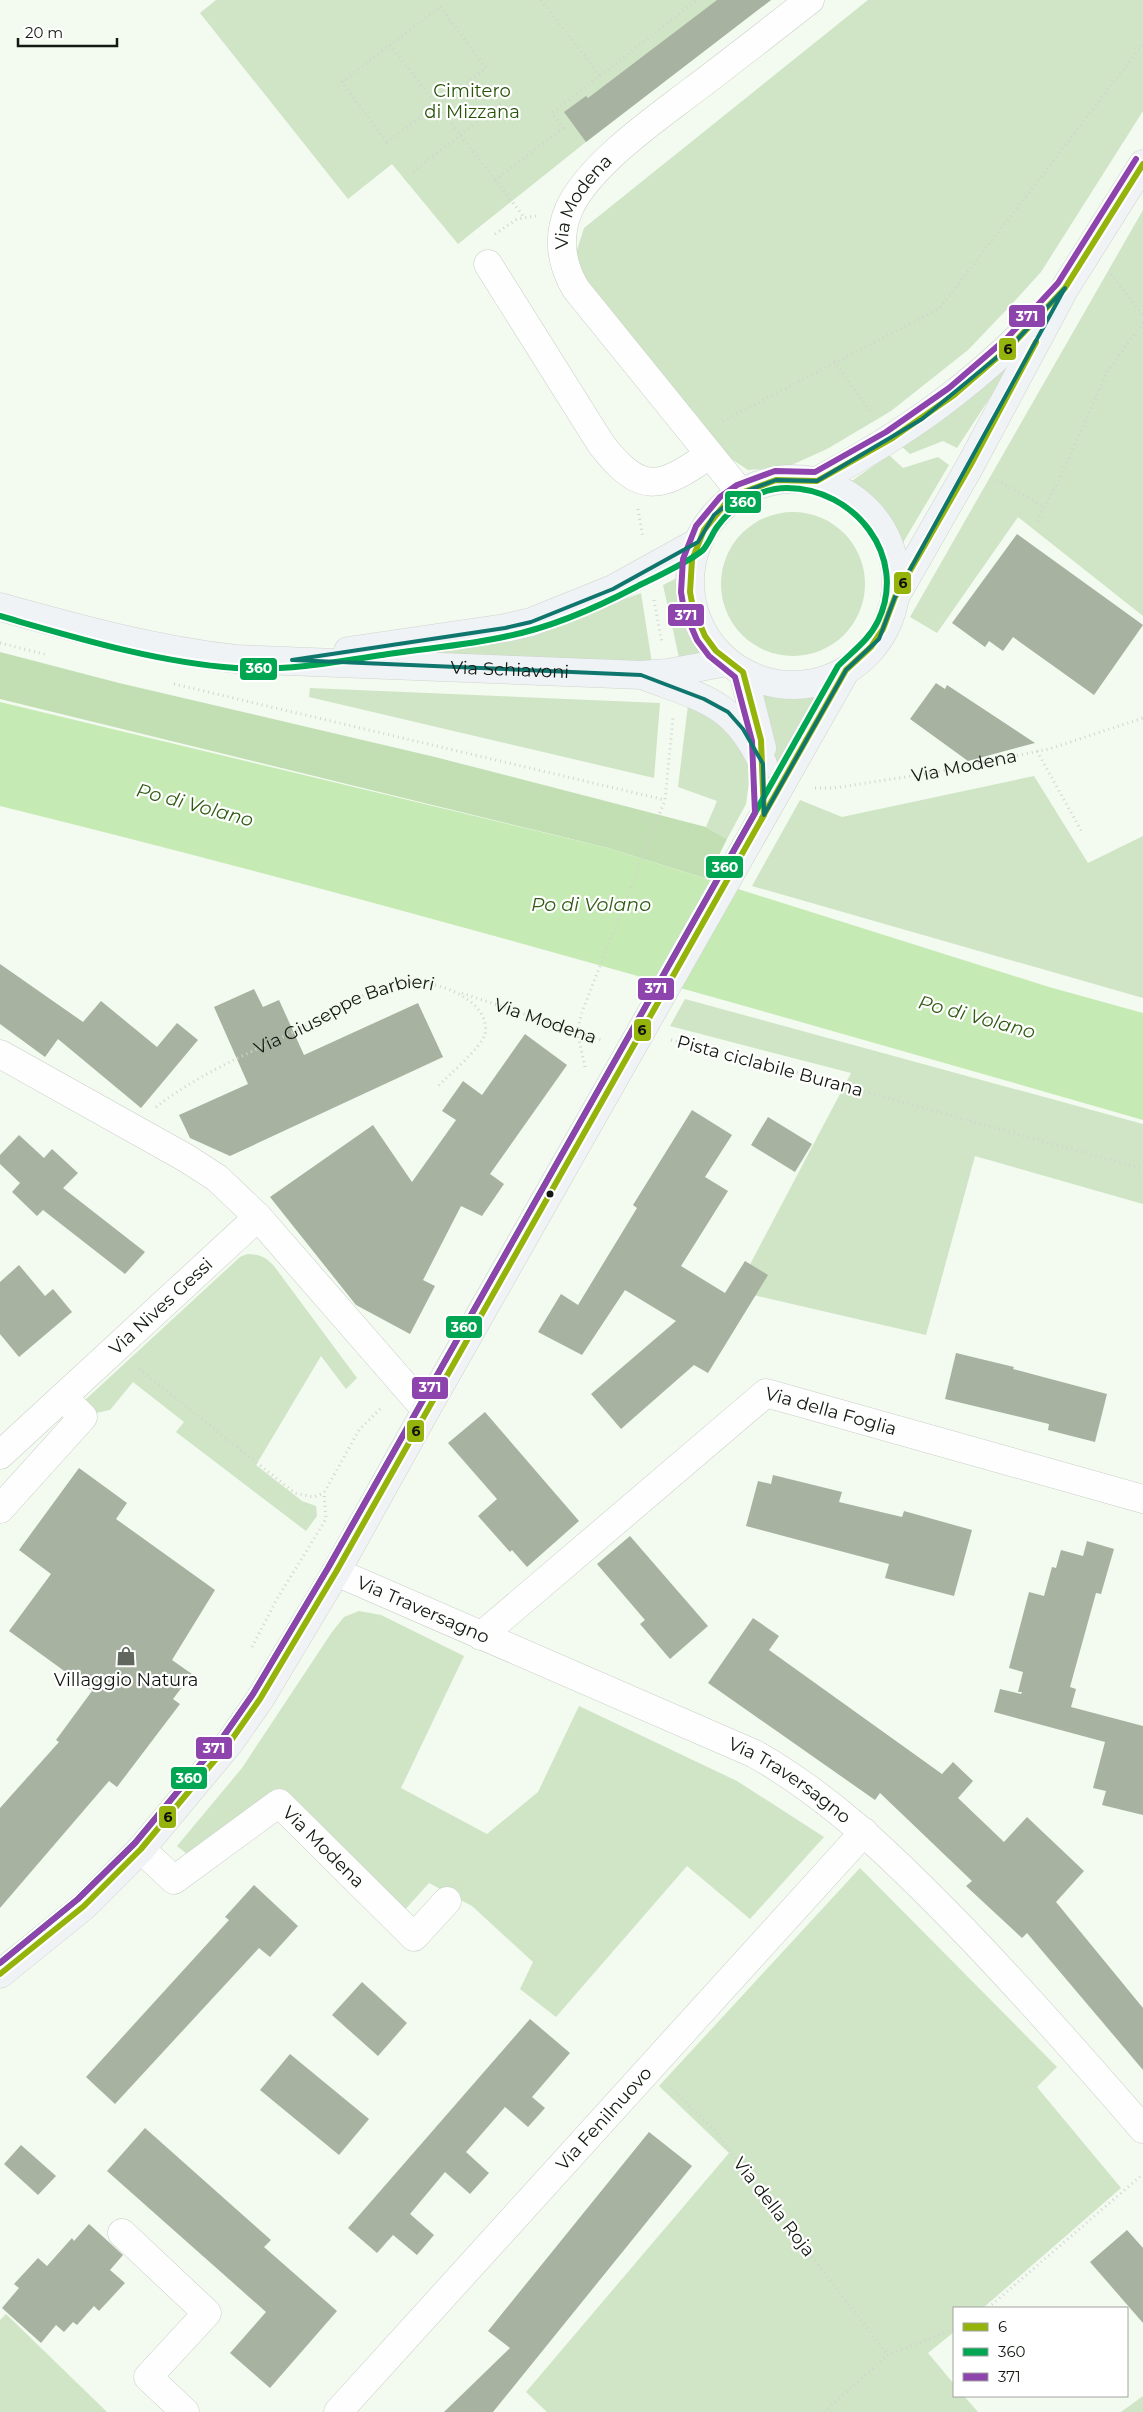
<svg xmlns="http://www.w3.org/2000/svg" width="1143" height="2412" font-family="Montserrat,sans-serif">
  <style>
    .green { fill: #cfe5c5 }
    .forest { fill: #c2deb3 }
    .water { fill: #c6eab4 }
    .building { fill: #a7b2a1 }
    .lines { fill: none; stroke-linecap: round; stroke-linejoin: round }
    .minor-casing { stroke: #c9cfc7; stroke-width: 29 }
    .major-casing { stroke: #d0d4ce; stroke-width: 29 }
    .path { stroke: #d2d4d1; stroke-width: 3; stroke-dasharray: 1 4; stroke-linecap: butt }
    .minor { stroke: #fdfefd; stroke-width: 28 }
    .major { stroke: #f0f3f6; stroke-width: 28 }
    .bus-1-casing { stroke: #fff; stroke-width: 10 }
    .bus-2-casing { stroke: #fff; stroke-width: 10 }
    .bus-3-casing { stroke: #fff; stroke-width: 10 }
    .bus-1 { stroke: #95b40b; stroke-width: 6 }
    .bus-2 { stroke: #00a651; stroke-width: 6 }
    .bus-3 { stroke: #8e44ad; stroke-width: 6 }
    .marked { fill: none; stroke: #0f766e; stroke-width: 4; stroke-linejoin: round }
    .bus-dot { fill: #131811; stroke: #fff; stroke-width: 2 }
    .labels { text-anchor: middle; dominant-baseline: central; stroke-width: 4.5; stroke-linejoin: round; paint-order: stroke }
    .park-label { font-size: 18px; fill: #295308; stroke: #fff }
    .street-label { font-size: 18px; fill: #131811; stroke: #fff }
    .poi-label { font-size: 18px; fill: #131811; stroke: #fff }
    .water-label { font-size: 19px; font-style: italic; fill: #315c14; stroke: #fff }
    .line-badge { stroke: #fff; stroke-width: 2 }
    .badge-label { font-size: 14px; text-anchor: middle; font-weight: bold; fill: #fff }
    .pale-badge-label { font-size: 14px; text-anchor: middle; font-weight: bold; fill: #111 }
  </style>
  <rect width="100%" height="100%" fill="#f3faf0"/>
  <g class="green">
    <polygon points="216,0 771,0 586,142 458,244 392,164 348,199 200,13"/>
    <polygon points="868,0 1143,0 1143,111 1041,272 1010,306 968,350 891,411 827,449 787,467 748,470 718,450 583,279 576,253 584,228"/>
    <polygon points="1143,210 1143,616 1018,517 937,633 910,617"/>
    <polygon points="1012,364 957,448 943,441 910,454 900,445"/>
    <path d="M889,455L903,468L938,457L949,465L901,546C887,518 874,499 846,485Z"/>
    <circle cx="793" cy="584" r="72"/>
    <polygon points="685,574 683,613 713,662 680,662 663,585"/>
    <polygon points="641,593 652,663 357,658 527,636"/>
    <polygon points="310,688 660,703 654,778 309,697"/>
    <polygon points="753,691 791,697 822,695 774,785 774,737"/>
    <polygon points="688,705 709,713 744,748 750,775 746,804 727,839 706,827 717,801 678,787"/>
    <polygon points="1034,776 1088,863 1143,836 1143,998 752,886 800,800 842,817"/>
    <polygon points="685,999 1143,1124 1143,1204 975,1156 926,1335 736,1291 851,1073 670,1026"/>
    <path d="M247,1254C259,1254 266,1257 274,1266L357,1378L346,1389L321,1356L256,1465L302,1501L316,1506L317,1516L306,1531L176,1432L184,1422L133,1382L110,1410L96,1413L84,1401L240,1257Z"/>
    <polygon points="359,1611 381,1615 464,1656 401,1788 487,1834 538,1792 579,1706 737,1781 824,1837 750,1919 687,1866 556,2017 520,1989 533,1962 472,1906 429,1883 402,1913 280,1791 192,1858 177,1846 242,1768 332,1632 344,1617"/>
    <polygon points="860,1868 1057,2067 1037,2087 1121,2188 983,2308 954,2308 954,2332 928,2353 954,2384 954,2396 964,2396 978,2412 547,2412 526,2392 729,2153 659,2086"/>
    <polygon points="6,2314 107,2412 0,2412 0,2320"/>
    <polygon points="1143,2396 1143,2412 1121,2412"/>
  </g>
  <polygon class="forest" points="0,652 119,683 435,757 706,827 727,839 707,879 608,848 0,699"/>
  <path class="water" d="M0,702L608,848L1049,987L1143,1013V1120C763,1011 384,901 0,806Z"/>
  <g class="building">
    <polygon points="717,0 771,0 586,142 564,112 586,96 588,98"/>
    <polygon points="1017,534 1143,625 1094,695 1013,637 1003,651 989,641 985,647 952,623"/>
    <polygon points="936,683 945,689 947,685 1035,743 968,761 910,719"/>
    <polygon points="0,964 83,1022 101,1001 157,1047 177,1023 198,1040 141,1108 58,1039 45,1057 0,1024"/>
    <polygon points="254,989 263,1007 279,1000 304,1055 418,1003 443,1057 230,1156 190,1138 179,1115 248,1084 214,1007"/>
    <polygon points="525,1034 567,1065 490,1174 504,1184 482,1216 461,1206 423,1280 435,1286 410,1334 356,1305 270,1197 373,1125 412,1182 456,1120 442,1111 463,1081 482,1095"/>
    <polygon points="692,1110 732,1135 705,1177 728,1191 681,1266 725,1293 745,1261 768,1275 708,1373 694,1365 621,1429 591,1394 676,1321 625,1290 582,1355 538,1332 561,1294 578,1305 637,1208 633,1205"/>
    <polygon points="768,1117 812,1144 795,1172 751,1145"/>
    <polygon points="19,1135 44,1158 52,1149 78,1173 63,1188 145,1252 125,1274 43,1210 37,1216 12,1192 20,1183 0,1164 0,1155"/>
    <polygon points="19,1265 45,1296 53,1289 72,1312 19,1357 0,1334 0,1282"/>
    <polygon points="956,1353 1014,1367 1013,1369 1107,1394 1095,1442 1048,1430 1049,1424 945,1399"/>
    <polygon points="485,1412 579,1521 527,1567 512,1550 510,1552 478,1516 497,1499 448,1443"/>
    <polygon points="79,1468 127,1503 116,1519 215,1590 172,1660 192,1674 173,1699 180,1704 117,1787 109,1781 0,1908 0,1808 59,1742 56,1740 92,1691 9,1631 51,1574 19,1550"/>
    <polygon points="773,1475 842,1492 839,1502 902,1517 904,1511 972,1530 954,1596 885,1578 889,1564 746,1526 758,1481 771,1484"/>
    <polygon points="630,1536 708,1626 670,1659 640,1624 645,1620 597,1564"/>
    <polygon points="1087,1541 1114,1549 1101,1594 1096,1593 1070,1687 1076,1689 1071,1707 1143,1726 1143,1815 1102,1805 1106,1791 1093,1788 1105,1742 994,1712 1000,1689 1021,1694 1022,1692 1018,1692 1023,1672 1009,1668 1029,1592 1044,1596 1052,1567 1056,1568 1061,1550 1083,1556"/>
    <polygon points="753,1618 779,1636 769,1650 942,1774 953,1762 973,1781 958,1798 1004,1842 1027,1817 1084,1871 1056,1902 1143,2008 1143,2070 1027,1933 1022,1938 966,1886 972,1881 880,1793 875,1800 708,1683"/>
    <polygon points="254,1885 298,1926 270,1957 259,1948 115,2104 86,2077 229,1920 225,1917"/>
    <polygon points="362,1982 407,2023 378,2056 332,2015"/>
    <polygon points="530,2019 570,2053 532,2097 545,2108 528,2127 505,2107 466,2152 489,2173 470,2194 445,2172 410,2214 434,2235 417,2255 393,2235 377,2253 348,2228"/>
    <polygon points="290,2054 369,2119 339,2155 260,2090"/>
    <polygon points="145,2128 271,2240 264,2247 337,2311 270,2388 230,2353 266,2312 107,2171"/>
    <polygon points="649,2132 692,2166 493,2412 444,2412 510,2348 488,2331"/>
    <polygon points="21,2145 56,2176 38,2195 4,2164"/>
    <polygon points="89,2224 123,2255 110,2270 125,2283 99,2311 94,2306 77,2325 73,2322 64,2332 56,2325 41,2343 2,2308 19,2288 14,2284 38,2258 47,2266 72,2238 74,2241"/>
    <polygon points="1127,2230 1143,2248 1143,2323 1090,2262"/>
  </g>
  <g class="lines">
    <defs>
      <g id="minor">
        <path d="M488,264L601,444C641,496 660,489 709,455"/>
        <path id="s4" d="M741,493L576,289C561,264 557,237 569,209C589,165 654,120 692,91C732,61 771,30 810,0"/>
        <polyline points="0,1054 186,1158 217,1178 258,1217 426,1410"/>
        <path id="s5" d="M0,1455L258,1217"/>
        <polyline points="0,1509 83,1417 63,1397"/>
        <path id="s6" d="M336,1572L755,1754C829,1796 888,1853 947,1913C1015,1982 1079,2055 1143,2129"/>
        <path id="s7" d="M481,1636L766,1393L1143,1499"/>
        <path id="s8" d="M141,1849L174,1880L279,1803L414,1937L447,1901"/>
        <polyline points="122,2233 207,2313 148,2377 185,2412"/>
        <path id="s9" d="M338,2412L864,1832"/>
      </g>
      <g id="major">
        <circle cx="793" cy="582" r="103"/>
        <path d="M817,481C899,437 974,386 1038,317"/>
        <polyline points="895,597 970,466 1065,288 1143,164"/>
        <path id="s10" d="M0,607C79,629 155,650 236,659L641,675L668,673L727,662"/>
        <polyline points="348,651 505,628 531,622 613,589 698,542"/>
        <polyline points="743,672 762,748"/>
        <path d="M647,677C705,699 735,703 763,764"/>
        <polyline points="0,1974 84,1906 141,1849 230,1742 260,1699 336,1572 426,1410 846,670"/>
      </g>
    </defs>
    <use href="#minor" class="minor-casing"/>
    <use href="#major" class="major-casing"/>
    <g class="path">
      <polyline points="541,0 600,76"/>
      <polygon points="440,7 486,68 387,142 342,82"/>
      <polyline points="390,45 524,217"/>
      <polyline points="413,172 504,101"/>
      <polyline points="495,180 563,128 552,113 697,0"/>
      <polyline points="495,234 517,219 536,216"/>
      <polyline points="1111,274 1143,316"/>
      <polyline points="834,361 872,414"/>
      <polyline points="723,421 940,308 1143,44"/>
      <polyline points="997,480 1045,507"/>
      <polyline points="638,509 643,538"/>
      <polyline points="1037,521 1059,480 1107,372 1143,322"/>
      <polyline points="654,600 662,643"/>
      <polyline points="0,643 48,655"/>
      <polyline points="174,684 665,800"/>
      <polyline points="1037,751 1083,834"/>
      <path id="s1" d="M815,788H834L931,773L1049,749L1143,718"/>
      <path id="s2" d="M462,993L601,1040"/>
      <polyline points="671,1040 719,1051 1143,1169"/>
      <polyline points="585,1067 577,1031 582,1012 665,800 673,718"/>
      <path id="s3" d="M156,1107C205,1069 262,1048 316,1021C324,1017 331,1011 339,1007C358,996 381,989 402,983C429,977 492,998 485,1034C482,1047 447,1077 437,1087"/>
      <polyline points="139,1369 295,1493 313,1497 324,1493"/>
      <polyline points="252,1647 277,1599 326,1519 324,1493 359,1430 382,1407"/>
      <polyline points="671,2088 713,2129 888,2355"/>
      <polyline points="988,2308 1143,2174"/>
      <polyline points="824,2412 888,2355 954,2329"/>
    </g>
    <use href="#minor" class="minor"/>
    <use href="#major" class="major"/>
    <defs>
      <g id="bus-1">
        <polyline points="762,818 846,670 871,647 883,629 895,597 970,466 1036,342"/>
        <polyline points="0,1974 84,1906 141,1849 230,1742 260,1699 336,1572 764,815 761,740 743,672 716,651 705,636 693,608 690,592 692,560 704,530 726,503 741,493 776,480 817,481 891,439 954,395 1013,344 1065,288 1143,164"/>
      </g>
      <path id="bus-2" d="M0,616C77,638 155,662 236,668C288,671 337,662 388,654C428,648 469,645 508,636C552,627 596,608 636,587C652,579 691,561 703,550C709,543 712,534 717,527C733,505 759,488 787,488C854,488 909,556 878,621C869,640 853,651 838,666L328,1568L253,1694L223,1737L135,1843L78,1899L0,1963"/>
      <polyline id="bus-3" points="0,1963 78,1899 135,1843 223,1737 253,1694 328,1568 755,813 752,741 735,677 709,656 697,640 684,610 681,592 683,559 696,526 720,497 737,485 775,471 815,472 886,432 949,388 1007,338 1058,283 1136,159"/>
    </defs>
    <use href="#bus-1" class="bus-1-casing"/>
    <use href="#bus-2" class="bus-2-casing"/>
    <use href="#bus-3" class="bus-3-casing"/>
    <use href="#bus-1" class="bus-1"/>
    <use href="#bus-2" class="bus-2"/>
    <use href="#bus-3" class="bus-3"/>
  </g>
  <path class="marked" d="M1065,288L895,597L879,639L846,670L764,815L763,764L743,729L728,712L704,699L641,675L292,660L505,628L531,622L613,589L698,542L714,515L741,493L776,480L817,481L922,419L1013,344Z"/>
  <defs>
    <symbol id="shop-bare" viewBox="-9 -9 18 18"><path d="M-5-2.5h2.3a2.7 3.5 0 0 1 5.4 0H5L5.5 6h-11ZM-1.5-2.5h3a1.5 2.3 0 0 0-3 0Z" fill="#61675f" stroke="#fff" stroke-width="2.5" paint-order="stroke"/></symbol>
  </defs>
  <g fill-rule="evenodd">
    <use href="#shop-bare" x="112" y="1642" width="28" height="28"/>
  </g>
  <circle class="bus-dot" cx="550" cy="1194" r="4.5"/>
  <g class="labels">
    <g class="park-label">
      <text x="472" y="91">Cimitero<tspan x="472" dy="21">di Mizzana</tspan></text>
    </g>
    <g class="street-label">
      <text stroke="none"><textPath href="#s4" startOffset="358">Via Modena</textPath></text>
      <text stroke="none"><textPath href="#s10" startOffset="516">Via Schiavoni</textPath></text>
      <text stroke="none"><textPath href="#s1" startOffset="151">Via Modena</textPath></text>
      <text stroke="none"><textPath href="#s3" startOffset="212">Via Giuseppe Barbieri</textPath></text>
      <text stroke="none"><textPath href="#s2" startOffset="88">Via Modena</textPath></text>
      <text transform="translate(770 1066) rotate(15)">Pista ciclabile Burana</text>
      <text stroke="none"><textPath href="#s5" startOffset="219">Via Nives Gessi</textPath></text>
      <text stroke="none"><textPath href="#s7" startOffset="442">Via della Foglia</textPath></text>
      <text stroke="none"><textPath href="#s6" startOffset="95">Via Traversagno</textPath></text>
      <text stroke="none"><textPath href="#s6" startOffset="500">Via Traversagno</textPath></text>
      <text stroke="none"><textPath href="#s8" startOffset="238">Via Modena</textPath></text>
      <text stroke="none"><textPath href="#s9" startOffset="396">Via Fenilnuovo</textPath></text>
      <text transform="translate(774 2207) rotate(52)">Via della Roja</text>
    </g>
    <g class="poi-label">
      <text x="126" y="1680">Villaggio Natura</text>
    </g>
    <g class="water-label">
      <text transform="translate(195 805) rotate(15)">Po di Volano</text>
      <text x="591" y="904">Po di Volano</text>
      <text transform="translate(977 1017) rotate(15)">Po di Volano</text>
    </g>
  </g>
  <g class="line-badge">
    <rect x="1008" y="304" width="38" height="24" rx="5" fill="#8e44ad"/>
    <rect x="998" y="337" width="19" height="24" rx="5" fill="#95b40b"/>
    <rect x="724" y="490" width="38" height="24" rx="5" fill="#00a651"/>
    <rect x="893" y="571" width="19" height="24" rx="5" fill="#95b40b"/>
    <rect x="667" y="603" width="38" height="24" rx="5" fill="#8e44ad"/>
    <rect x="239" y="657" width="39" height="24" rx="5" fill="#00a651"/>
    <rect x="705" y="855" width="39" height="24" rx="5" fill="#00a651"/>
    <rect x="637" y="977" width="38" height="24" rx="5" fill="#8e44ad"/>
    <rect x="633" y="1018" width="19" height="24" rx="5" fill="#95b40b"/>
    <rect x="445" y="1315" width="38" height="24" rx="5" fill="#00a651"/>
    <rect x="411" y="1376" width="38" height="24" rx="5" fill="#8e44ad"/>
    <rect x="406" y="1419" width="19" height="24" rx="5" fill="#95b40b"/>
    <rect x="195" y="1736" width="38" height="24" rx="5" fill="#8e44ad"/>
    <rect x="170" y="1766" width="38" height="24" rx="5" fill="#00a651"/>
    <rect x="158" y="1805" width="19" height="24" rx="5" fill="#95b40b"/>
  </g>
  <g class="badge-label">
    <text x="1027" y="321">371</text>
    <text x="743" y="507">360</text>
    <text x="686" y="620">371</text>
    <text x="259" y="673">360</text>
    <text x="725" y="872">360</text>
    <text x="656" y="993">371</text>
    <text x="464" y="1332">360</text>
    <text x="430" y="1392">371</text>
    <text x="214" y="1753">371</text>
    <text x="189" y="1783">360</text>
  </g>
  <g class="pale-badge-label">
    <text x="1008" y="354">6</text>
    <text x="903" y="588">6</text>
    <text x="642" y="1035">6</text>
    <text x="416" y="1436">6</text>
    <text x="168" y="1822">6</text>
  </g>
  <rect x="953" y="2307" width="175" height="90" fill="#ffffff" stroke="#a1a3a0"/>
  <rect x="963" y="2323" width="25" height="8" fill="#95b40b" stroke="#a1a3a0"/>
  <text x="998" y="2332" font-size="15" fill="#131811">6</text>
  <rect x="963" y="2348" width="25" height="8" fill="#00a651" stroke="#a1a3a0"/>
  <text x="998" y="2357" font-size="15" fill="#131811">360</text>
  <rect x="963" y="2373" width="25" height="8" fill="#8e44ad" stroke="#a1a3a0"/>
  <text x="998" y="2382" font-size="15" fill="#131811">371</text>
  <path d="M18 38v8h99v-8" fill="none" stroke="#131811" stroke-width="2.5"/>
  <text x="25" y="38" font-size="15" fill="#131811" stroke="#ffffff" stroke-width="4" paint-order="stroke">20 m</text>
</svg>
